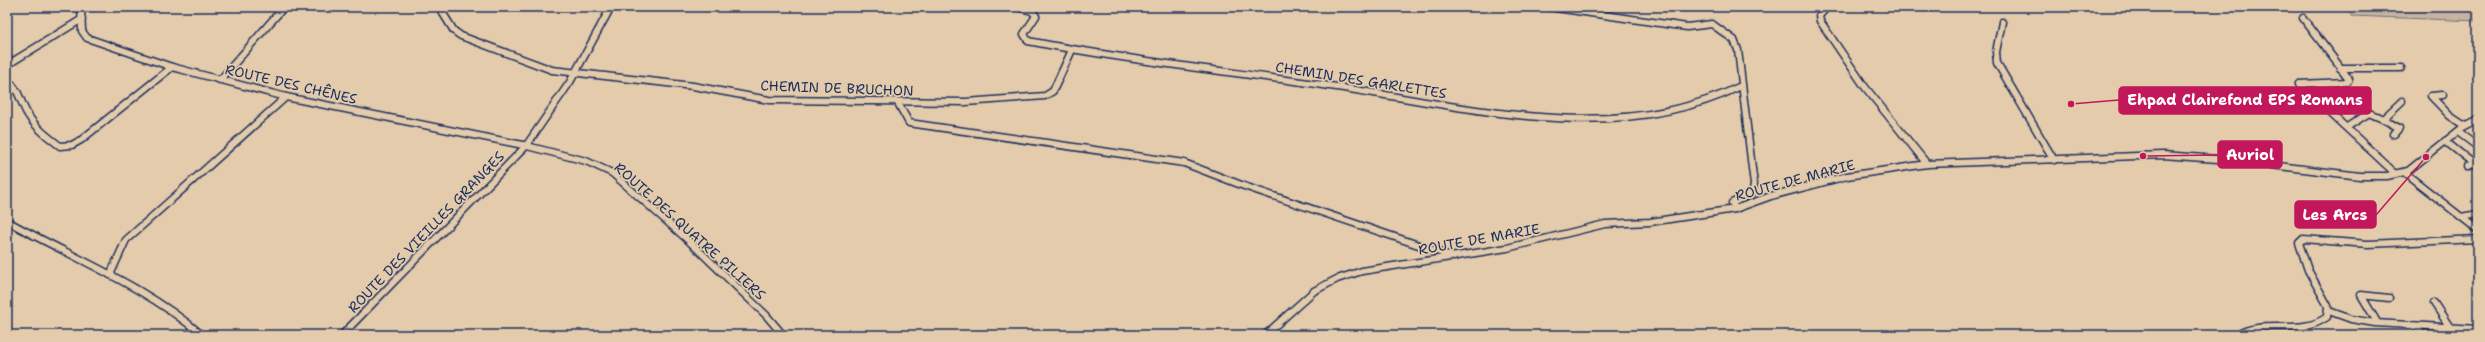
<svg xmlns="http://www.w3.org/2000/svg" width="2485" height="342" font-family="'Shantell Sans',sans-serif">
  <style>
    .green { fill: #c6b4a0; stroke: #70727f }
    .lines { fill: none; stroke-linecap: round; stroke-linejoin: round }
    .minor-casing { stroke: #1b2f5e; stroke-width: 9 }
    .minor { stroke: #e3cbab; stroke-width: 6 }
    .labels { text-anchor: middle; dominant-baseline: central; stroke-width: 3.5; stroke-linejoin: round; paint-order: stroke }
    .street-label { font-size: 14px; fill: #1b2f5e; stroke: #e3cbab }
    .leader { fill: none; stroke: #c2185b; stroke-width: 1.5 }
    .callout-dot { fill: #c2185b; stroke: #e3cbab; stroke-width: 1.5 }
    .callout { fill: #c2185b; stroke: #c2185b; stroke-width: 1.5 }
    .callout-label { font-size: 15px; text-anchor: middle; font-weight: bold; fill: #fff }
  </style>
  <rect width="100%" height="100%" fill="#e3cbab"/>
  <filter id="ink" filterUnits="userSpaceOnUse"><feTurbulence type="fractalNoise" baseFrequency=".025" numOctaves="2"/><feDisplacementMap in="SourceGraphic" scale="8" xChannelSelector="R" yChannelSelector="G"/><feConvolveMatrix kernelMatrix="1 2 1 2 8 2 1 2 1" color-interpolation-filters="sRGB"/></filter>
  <g filter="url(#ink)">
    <polygon class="green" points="2344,7 2478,7 2478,21 2352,16"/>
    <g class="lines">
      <defs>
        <g id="minor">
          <polyline points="81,7 82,31 87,38 172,67 286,97 523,145 586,161 612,173 689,241 766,315 783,335"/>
          <polyline points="439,7 454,31 461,36 552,70 693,86 769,100 966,102 1045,96 1053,91 1072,50"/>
          <path d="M1017,7L1032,11L1036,16L1024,34L1028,41C1126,60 1224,71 1323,85C1458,104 1611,150 1741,86"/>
          <polyline points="1549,7 1687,27 1712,24 1734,40 1738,50 1754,185 1752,193 1732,203 1735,209"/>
          <polyline points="1827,7 1819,16 1820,21 1865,87 1927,164"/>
          <polyline points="2002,22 1996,52 1997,63 2054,160"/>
          <polyline points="7,65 82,19"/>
          <polyline points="2340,68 2401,68"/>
          <path d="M7,80C20,89 20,103 28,115C36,128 48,137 60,146L72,145L81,140L172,67"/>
          <polyline points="220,80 284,7"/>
          <polyline points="2299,84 2396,174"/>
          <polyline points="2299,84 2347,82 2349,79 2303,18"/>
          <polyline points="2443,95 2431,96 2450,116 2465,126"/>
          <polyline points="2350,102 2369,113"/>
          <polyline points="898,103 909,123 1184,163 1244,186 1454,257"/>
          <polyline points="2383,119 2399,128 2394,134"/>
          <polyline points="2347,127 2369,113 2383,119 2402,101"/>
          <polyline points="2458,132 2478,147"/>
          <polyline points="2445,141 2474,164 2467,166"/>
          <polyline points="2405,173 2478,230"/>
          <polyline points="2461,217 2478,214"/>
          <path d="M7,221C73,258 144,285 202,335"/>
          <polyline points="110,275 126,240 286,97"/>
          <polyline points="2434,303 2449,326"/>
          <polyline points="2329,311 2351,319 2375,323 2478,329"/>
          <polyline points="2377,322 2361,295 2389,298"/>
          <polyline points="2415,326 2422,335"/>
          <polyline points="342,335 526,146 570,82 611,7"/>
          <polyline points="1265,335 1314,291 1337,279 1362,271 1507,248 1605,224 1650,222 1735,209 1771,196 1847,176 1927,164 2163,155 2231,160 2360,176 2387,176 2408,171 2462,128 2478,120"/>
          <path d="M2237,335C2264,318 2300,337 2327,317L2328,306L2308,270L2299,243L2303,239L2368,244L2478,239"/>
        </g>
      </defs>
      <use href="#minor" class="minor-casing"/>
      <use href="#minor" class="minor"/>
    </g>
  </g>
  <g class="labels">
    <g class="street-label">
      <text transform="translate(1361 80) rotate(9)">CHEMIN DES GARLETTES</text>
      <text transform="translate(291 84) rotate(13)">ROUTE DES CHÊNES</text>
      <text transform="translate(837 88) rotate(2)">CHEMIN DE BRUCHON</text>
      <text transform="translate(1795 180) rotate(-15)">ROUTE DE MARIE</text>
      <text transform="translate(690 231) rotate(42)">ROUTE DES QUATRE PILIERS</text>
      <text transform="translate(426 232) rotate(-46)">ROUTE DES VIEILLES GRANGES</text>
      <text transform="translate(1479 239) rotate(-10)">ROUTE DE MARIE</text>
    </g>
  </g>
  <path class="leader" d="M2071 104L2119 100M2143 156L2218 155M2426 157L2376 215"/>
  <g class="callout-dot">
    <circle cx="2071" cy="104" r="4"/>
    <circle cx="2143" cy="156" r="4"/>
    <circle cx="2426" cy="157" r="4"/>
  </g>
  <g class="callout">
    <rect x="2119" y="87" width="252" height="27" rx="4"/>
    <rect x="2218" y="141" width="64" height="27" rx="4"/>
    <rect x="2295" y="201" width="81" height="27" rx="4"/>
  </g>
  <g class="callout-label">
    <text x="2245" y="105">Ehpad Clairefond EPS Romans</text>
    <text x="2250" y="160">Auriol</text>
    <text x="2335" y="220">Les Arcs</text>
  </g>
  <rect width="2485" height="342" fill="none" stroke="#e3cbab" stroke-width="24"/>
  <rect x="12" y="12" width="2461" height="318" fill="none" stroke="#1b2f5e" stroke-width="1.5" filter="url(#ink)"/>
</svg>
